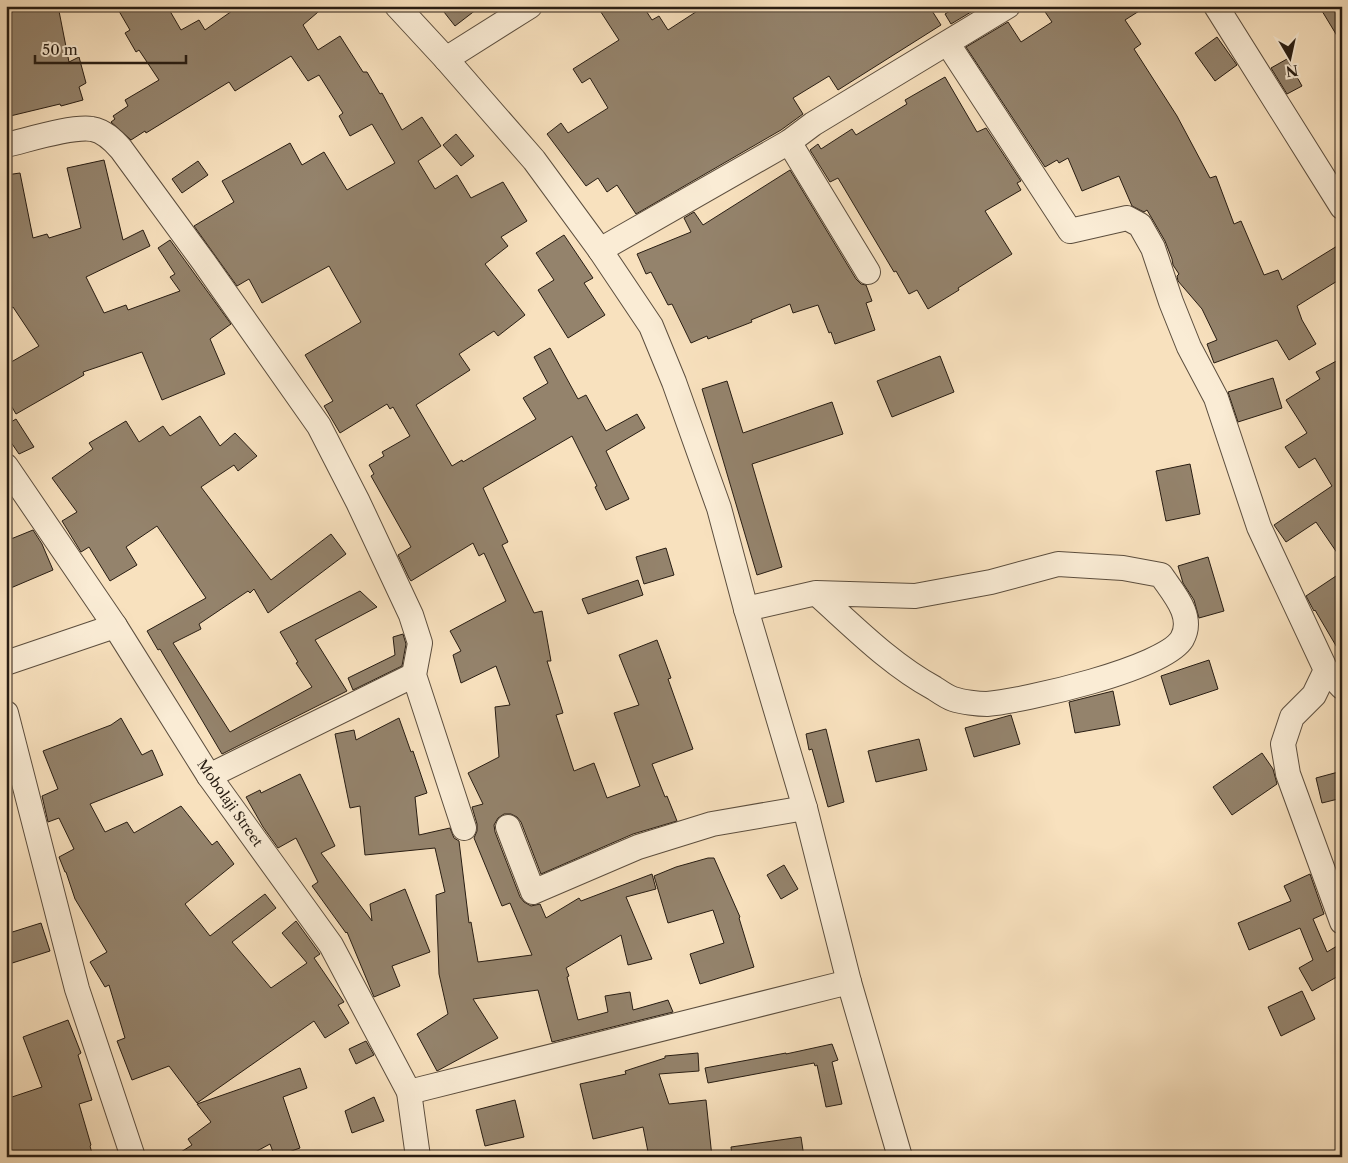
<svg xmlns="http://www.w3.org/2000/svg" width="1348" height="1163" font-family="'Libre Caslon Text',serif">
  <style>
    .building { fill: #94836c; stroke: #281d13 }
    .lines { fill: none; stroke-linecap: round; stroke-linejoin: round }
    .minor-casing { stroke: #5c4e3e; stroke-width: 26 }
    .minor { stroke: #faecd5; stroke-width: 24 }
    .labels { text-anchor: middle; dominant-baseline: central; stroke-width: 5; stroke-linejoin: round; paint-order: stroke }
    .street-label { font-size: 14px; fill: #281d13; stroke: #faecd5 }
  </style>
  <rect width="100%" height="100%" fill="#f8e1be"/>
  <filter id="stains"><feTurbulence type="fractalNoise" baseFrequency=".004" numOctaves="4"/><feColorMatrix values="0 0 0 0 .2 0 0 0 0 .09 0 0 0 0 .02 0 0 0 .5 -.17"/></filter>
  <radialGradient id="worn" r=".72"><stop offset=".6" stop-color="#630" stop-opacity="0"/><stop offset="1" stop-color="#630" stop-opacity=".3"/></radialGradient>
  <g class="building">
    <polygon points="6,6 58,6 69,62 79,57 86,83 79,87 83,100 61,106 60,104 6,117"/>
    <polygon points="116,6 167,6 181,30 199,20 205,30 239,6 325,6 303,25 318,50 340,36 363,72 367,72 380,94 382,93 402,130 422,117 441,146 418,161 435,189 457,175 471,198 503,182 527,221 501,237 508,246 485,264 525,315 498,336 494,331 459,354 470,370 416,405 452,466 462,460 463,462 536,419 523,398 548,383 534,357 550,348 578,399 586,395 606,431 637,414 645,428 606,451 629,499 606,510 595,487 597,486 572,436 483,488 508,542 502,545 534,613 542,611 551,661 547,661 563,713 556,715 574,771 594,763 607,798 640,786 614,713 639,705 619,655 657,640 671,678 668,679 693,749 652,764 665,797 667,796 677,821 633,834 541,874 521,822 517,817 511,814 504,814 498,818 494,825 495,832 520,897 524,902 531,906 540,904 546,918 579,898 581,901 652,874 656,889 626,897 652,959 628,965 621,935 566,968 569,976 567,977 578,1020 608,1012 605,996 630,992 633,1010 668,1000 673,1012 552,1042 538,990 473,999 498,1038 437,1071 417,1034 448,1014 439,974 436,895 445,892 435,848 365,855 360,806 350,808 335,734 354,730 356,740 399,718 411,752 413,751 427,793 415,797 419,835 450,828 454,838 459,841 469,923 471,922 478,962 532,955 510,903 502,906 474,838 477,831 477,824 472,807 483,804 468,773 499,757 495,707 510,705 496,666 461,683 453,655 461,651 450,631 506,601 484,553 479,556 473,543 411,581 409,578 398,555 411,547 371,476 374,474 369,465 384,456 382,452 410,436 393,407 390,409 387,404 340,433 324,406 333,401 305,355 361,322 329,266 262,303 249,279 237,286 194,226 234,202 222,181 290,143 302,165 324,152 347,190 395,163 372,124 350,136 339,116 343,113 319,75 308,81 291,56 235,91 229,82 146,133 145,131 131,140 111,122 115,119 113,116 128,106 125,100 159,80 139,50 136,52 125,33 130,30"/>
    <polygon points="453,6 481,6 455,26 444,12"/>
    <polygon points="597,6 643,6 652,20 659,16 668,30 705,6 929,6 941,25 838,90 829,76 793,98 803,114 781,130 636,214 617,185 607,192 598,178 586,186 547,134 561,123 568,133 608,108 590,78 582,83 573,69 619,40"/>
    <polygon points="958,6 981,6 951,24 945,14"/>
    <polygon points="1041,6 1147,6 1125,20 1141,44 1134,49 1177,116 1210,178 1216,176 1234,224 1241,221 1264,275 1278,270 1282,280 1342,243 1342,278 1297,306 1302,320 1316,344 1289,360 1277,340 1214,363 1207,344 1217,340 1202,309 1178,281 1177,276 1179,274 1173,265 1172,259 1165,241 1147,210 1144,212 1132,206 1119,176 1082,191 1068,158 1059,163 1057,160 1045,167 966,47 1008,22 1021,42 1052,22"/>
    <polygon points="1319,6 1342,6 1342,44"/>
    <polygon points="1217,37 1237,65 1215,81 1195,53"/>
    <polygon points="1287,59 1302,86 1287,94 1271,68"/>
    <polygon points="945,77 977,132 986,128 1021,181 1017,183 1021,190 985,211 1012,254 958,288 959,290 928,309 917,290 909,294 896,271 894,272 838,178 830,182 810,150 818,144 821,149 852,129 856,135 907,104 905,100"/>
    <polygon points="456,134 474,156 461,166 443,145"/>
    <polygon points="104,160 123,240 143,230 150,246 86,277 104,313 126,305 128,310 180,291 170,277 175,274 158,248 170,240 231,324 210,339 225,374 162,400 142,352 83,372 84,375 16,414 6,397 6,365 39,346 13,307 6,311 6,175 20,173 33,238 47,234 49,238 81,228 67,168"/>
    <polygon points="198,161 208,175 182,193 172,179"/>
    <polygon points="790,170 856,279 861,284 866,285 872,301 866,303 875,330 835,344 831,332 829,333 818,305 793,313 790,304 751,320 752,322 708,339 707,336 691,343 672,304 668,305 651,272 646,274 637,254 691,232 684,218 694,212 703,225"/>
    <polygon points="564,235 593,278 584,283 605,315 568,338 538,290 554,280 536,253"/>
    <polygon points="940,356 954,392 892,417 877,381"/>
    <polygon points="1342,358 1342,560 1316,522 1286,542 1274,525 1332,486 1315,458 1299,468 1285,447 1307,433 1286,400 1320,379 1316,372"/>
    <polygon points="1273,378 1282,408 1238,422 1228,392"/>
    <polygon points="727,381 743,433 832,402 843,434 752,464 782,567 757,575 702,389"/>
    <polygon points="200,416 220,446 235,433 257,456 238,471 234,465 201,487 271,580 331,534 346,554 268,613 254,589 250,593 248,591 199,624 201,629 173,643 230,732 312,687 296,663 298,662 280,632 360,591 377,607 315,640 347,691 222,754 160,649 158,650 147,631 206,598 157,526 126,547 137,565 110,581 89,547 81,552 62,521 77,512 52,478 93,449 89,443 126,421 139,442 163,426 170,436"/>
    <polygon points="16,419 34,447 19,454 6,435 6,425"/>
    <polygon points="1190,464 1200,514 1166,521 1156,471"/>
    <polygon points="33,530 42,544 53,570 6,590 6,541"/>
    <polygon points="666,548 674,575 644,584 636,557"/>
    <polygon points="1208,557 1224,611 1199,618 1194,600 1183,583 1178,566"/>
    <polygon points="1342,572 1342,656 1315,610 1314,611 1306,596"/>
    <polygon points="638,580 643,595 588,614 582,599"/>
    <polygon points="403,634 406,644 402,666 353,690 348,678 395,655 393,637"/>
    <polygon points="1209,660 1218,689 1170,705 1161,676"/>
    <polygon points="1113,691 1120,725 1075,733 1069,702"/>
    <polygon points="1011,715 1020,744 974,757 965,728"/>
    <polygon points="121,718 142,755 152,750 163,775 90,804 105,832 127,822 134,833 181,806 212,845 217,841 234,864 185,904 210,936 265,894 276,908 232,942 271,988 307,963 282,933 296,921 320,954 314,958 344,1002 338,1005 349,1023 325,1038 314,1021 197,1103 169,1066 132,1080 117,1041 125,1038 109,985 105,987 90,962 107,952 75,899 66,872 65,872 59,857 74,849 59,818 48,822 42,796 58,789 43,751 111,725"/>
    <polygon points="826,729 844,802 828,807 812,749 809,750 806,734"/>
    <polygon points="919,739 927,770 876,782 868,751"/>
    <polygon points="1262,753 1273,769 1277,784 1232,815 1213,787"/>
    <polygon points="1342,771 1342,798 1322,803 1316,778"/>
    <polygon points="300,774 335,846 321,853 372,921 370,904 405,889 430,952 392,966 400,986 374,997 347,932 346,933 312,886 318,882 296,838 278,848 263,827 246,797 260,790 261,793"/>
    <polygon points="708,858 714,858 740,917 739,918 754,967 700,984 690,954 724,943 713,910 668,923 654,876 676,867"/>
    <polygon points="784,865 798,889 781,899 767,875"/>
    <polygon points="1310,874 1324,914 1313,919 1327,952 1337,946 1342,955 1342,974 1312,991 1299,968 1313,960 1300,928 1249,950 1238,923 1291,901 1284,886"/>
    <polygon points="41,923 50,951 6,965 6,934"/>
    <polygon points="1302,991 1315,1019 1281,1036 1268,1007"/>
    <polygon points="68,1020 81,1053 78,1055 92,1100 79,1104 91,1145 90,1146 93,1157 6,1157 6,1099 42,1087 23,1037"/>
    <polygon points="366,1041 374,1055 356,1064 349,1049"/>
    <polygon points="832,1044 838,1060 832,1062 842,1104 826,1107 817,1065 815,1066 814,1063 708,1083 705,1068 786,1053 786,1054"/>
    <polygon points="698,1053 699,1071 659,1074 669,1104 706,1100 712,1157 649,1157 643,1127 593,1139 580,1084 626,1074 625,1071 665,1058 665,1056"/>
    <polygon points="300,1068 307,1088 283,1097 300,1148 275,1157 270,1144 246,1157 173,1157 192,1145 188,1139 211,1122 197,1104"/>
    <polygon points="374,1097 384,1121 352,1133 345,1111"/>
    <polygon points="515,1100 524,1137 485,1146 476,1110"/>
    <polygon points="801,1137 804,1157 732,1157 731,1147"/>
  </g>
  <g class="lines">
    <defs>
      <g id="minor">
        <polyline points="397,6 446,59 534,160 600,250 651,326 674,382 719,508 746,609 805,808 849,982 900,1157"/>
        <polyline points="1216,6 1342,207"/>
        <polyline points="948,44 1070,231 1127,218 1140,225 1153,248 1171,302 1189,347 1216,398 1259,527 1326,670 1314,695 1292,717 1283,744 1288,774 1342,922"/>
        <polyline points="446,59 530,6"/>
        <polyline points="789,142 868,272"/>
        <path d="M6,145C28,140 71,126 92,129C104,131 113,140 121,149L203,261L319,426L358,502L411,615L420,643L414,675L464,828"/>
        <polyline points="600,250 789,142 813,124 1008,6"/>
        <polyline points="6,466 115,626 209,776 331,945 409,1092 418,1157"/>
        <path d="M746,609L816,593L915,596L991,582L1058,564L1123,568L1161,575C1173,593 1195,616 1182,639C1164,669 1023,701 987,704C978,704 962,702 953,699C947,697 940,692 934,688C890,664 854,627 816,593"/>
        <polyline points="6,663 115,626"/>
        <polyline points="1326,670 1342,687"/>
        <polyline points="6,713 77,989 133,1157"/>
        <polyline points="209,776 414,675"/>
        <polyline points="508,827 533,892 638,847 712,824 805,808"/>
        <polyline points="409,1092 849,982"/>
      </g>
    </defs>
    <use href="#minor" class="minor-casing"/>
    <use href="#minor" class="minor"/>
  </g>
  <g class="labels">
    <g class="street-label">
      <text transform="translate(230 803) rotate(55)">Mobolaji Street</text>
    </g>
  </g>
  <rect width="1348" height="1163" fill="none" stroke="#f8e1be" stroke-width="25"/>
  <rect x="8" y="8" width="1333" height="1148" fill="none" stroke="#281d13" stroke-width="2.5"/>
  <rect x="12" y="12" width="1323" height="1138" fill="none" stroke="#281d13"/>
  <g transform="translate(1290 58) rotate(171)" stroke="#faecd5" stroke-width="4" paint-order="stroke">
  <path d="M0-4L9 19L0 12L-9 19Z" fill="#281d13"/>
  <text y="-8" font-size="14" font-weight="bold" text-anchor="middle" fill="#281d13">N</text>
  </g>
  <path d="M35 55v8h151v-8" fill="none" stroke="#281d13" stroke-width="2.5"/>
  <text x="42" y="55" font-size="15" fill="#281d13" stroke="#faecd5" stroke-width="4" paint-order="stroke">50 m</text>
  <rect width="100%" height="100%" filter="url(#stains)"/>
  <rect width="100%" height="100%" fill="url(#worn)"/>
</svg>
